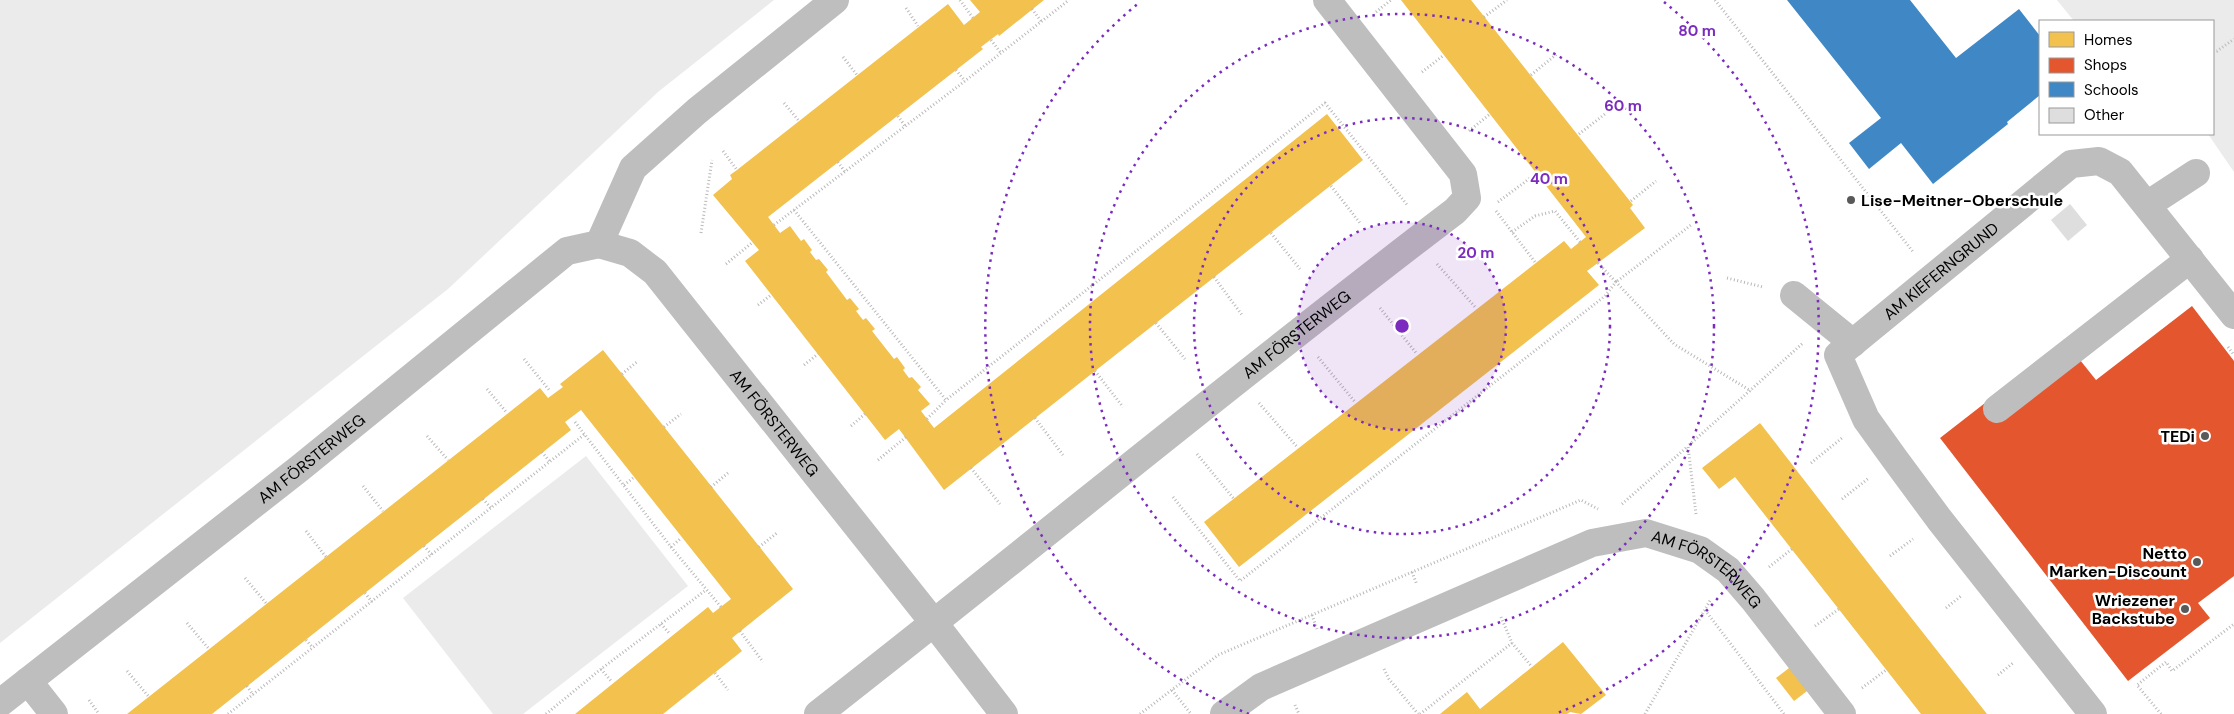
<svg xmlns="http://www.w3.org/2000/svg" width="2234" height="714" font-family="'DM Sans',sans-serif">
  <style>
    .green { fill: #ebebeb }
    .homes { fill: #f2c14e }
    .shops { fill: #e4572e }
    .schools { fill: #3f88c5 }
    .building { fill: #dedede }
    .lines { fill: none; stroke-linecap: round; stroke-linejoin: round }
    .path { stroke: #b9b9b9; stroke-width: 3; stroke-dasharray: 1 2.5; stroke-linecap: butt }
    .minor { stroke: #bebebe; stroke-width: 28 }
    .ring { fill: none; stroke: #7b2cbf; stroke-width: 2.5; stroke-dasharray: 2.5 5 }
    .poi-dot { fill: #595959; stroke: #fff; stroke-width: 2 }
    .labels { text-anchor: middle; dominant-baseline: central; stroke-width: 5; stroke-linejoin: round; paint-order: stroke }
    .poi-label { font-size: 16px; font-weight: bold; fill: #000; stroke: #fff; text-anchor: end }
    .street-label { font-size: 16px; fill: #000; stroke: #fff }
    .centre { fill: #7b2cbf; stroke: #fff; stroke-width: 2.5 }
    .ring-label { font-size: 15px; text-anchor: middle; font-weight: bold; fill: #7b2cbf; stroke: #fff; stroke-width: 5; stroke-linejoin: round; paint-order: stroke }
  </style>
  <rect width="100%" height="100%" fill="#fff"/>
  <g class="green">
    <polygon points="0,0 774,0 658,92 448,289 0,643"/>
    <polygon points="2057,0 2234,0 2234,172 2208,134 2213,134 2213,21 2074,21"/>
    <polygon points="586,456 688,586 523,714 493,714 403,598"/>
  </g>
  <g class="homes">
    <polygon points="970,0 1044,0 999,36 998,34 981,47 983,49 768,217 780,233 790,226 801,241 804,239 812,250 810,252 816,260 819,259 828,270 826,272 847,300 850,298 859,309 856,311 863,320 866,318 875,329 872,331 894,359 897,357 905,368 903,370 909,378 912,377 921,387 918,390 930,404 921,411 934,428 1327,114 1363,160 944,490 899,429 885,440 745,261 759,250 713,195 732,179 730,175 737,170 948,4 964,25 980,12"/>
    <polygon points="1401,0 1471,0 1633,205 1630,208 1645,228 1587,271 1599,285 1239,567 1204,522 1564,241 1571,249 1586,237"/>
    <polygon points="603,350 793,589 732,638 742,651 663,714 575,714 708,607 713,613 731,599 581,410 565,422 571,430 212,714 127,714 540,388 548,398 563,387 560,384"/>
    <polygon points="1760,423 1876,573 1987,714 1921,714 1735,477 1719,489 1702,468"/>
    <polygon points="1563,642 1606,695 1581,714 1570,712 1567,714 1440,714 1467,692 1480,709"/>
    <polygon points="1797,662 1815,685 1794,701 1776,678"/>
  </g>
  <polygon class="shops" points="2192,306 2234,361 2234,576 2198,603 2210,618 2128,681 1940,438 1985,403 2080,360 2096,380"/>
  <polygon class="schools" points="1787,0 1910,0 1956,58 2019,9 2040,36 2040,95 2007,122 2008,124 1933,184 1901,143 1869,169 1849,143 1881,118"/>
  <polygon class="building" points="2070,204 2087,225 2068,241 2051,220"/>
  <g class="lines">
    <g class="path">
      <polyline points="960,0 973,18"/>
      <polyline points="1715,0 1914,253"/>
      <polyline points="906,8 918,26"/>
      <polyline points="1032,9 1041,21"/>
      <polyline points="1376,12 1391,0"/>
      <polyline points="1484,17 1507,0"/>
      <polyline points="991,40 1001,53"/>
      <polyline points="2213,51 2217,51 2234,39"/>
      <polyline points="843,57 857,75"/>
      <polyline points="956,70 965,81"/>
      <polyline points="1422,72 1444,55"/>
      <polyline points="1531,75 1558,53"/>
      <polyline points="784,103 799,121"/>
      <polyline points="898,116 905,126"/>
      <polyline points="1469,131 1490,114"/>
      <polyline points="1579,134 1605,114"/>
      <polyline points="723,151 737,170"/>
      <polyline points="838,162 845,172"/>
      <polyline points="1331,186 1360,223"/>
      <polyline points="1631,201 1656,181"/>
      <polyline points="1498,202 1537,173"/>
      <polyline points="794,210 946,400 1325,103 1408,206"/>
      <polyline points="1496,211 1535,262"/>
      <polyline points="774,225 965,81 1069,0"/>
      <polyline points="1512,232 1535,216 1555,211 1580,242"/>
      <polyline points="701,233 712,160"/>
      <polyline points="1271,233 1300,269"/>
      <polyline points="1598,263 1616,282 1691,225"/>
      <polyline points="726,264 753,242"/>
      <polyline points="1437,264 1476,308"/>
      <polyline points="1214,277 1242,315"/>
      <polyline points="1727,278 1763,287"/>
      <polyline points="758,305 771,295"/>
      <polyline points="1380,308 1417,354"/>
      <polyline points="1156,323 1185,359"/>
      <polyline points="2228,347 2234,355"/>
      <polyline points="1318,357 1355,402"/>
      <polyline points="524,359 550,391"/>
      <polyline points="804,365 818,354"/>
      <polyline points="1095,371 1123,407"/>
      <polyline points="622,374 638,361"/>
      <polyline points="487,389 507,413"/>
      <polyline points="1259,403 1298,448"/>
      <polyline points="1035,418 1063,455"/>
      <polyline points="927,419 946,400"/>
      <polyline points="575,422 671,547 721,607"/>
      <polyline points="851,426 865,414"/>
      <polyline points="664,427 681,414"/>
      <polyline points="427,436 448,460"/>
      <polyline points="542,452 550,462"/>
      <polyline points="1197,454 1234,499"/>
      <polyline points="878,460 906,437"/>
      <polyline points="1811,463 1842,438"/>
      <polyline points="971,468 1000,504"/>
      <polyline points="624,485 633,478"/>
      <polyline points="363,486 383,511"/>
      <polyline points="711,487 728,473"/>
      <polyline points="1173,497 1240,581 1605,296 1616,282 1674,344 1751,391"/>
      <polyline points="483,499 491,508"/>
      <polyline points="1842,499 1869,478"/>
      <polyline points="1622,504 1687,447"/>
      <polyline points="1696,514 1688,446 1803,343"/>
      <polyline points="306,531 326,557"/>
      <polyline points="424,546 432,555"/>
      <polyline points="671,547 680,539"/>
      <polyline points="759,547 777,533"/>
      <polyline points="1890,556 1913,539"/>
      <polyline points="1769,567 1792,549"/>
      <polyline points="1412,572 1417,585"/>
      <polyline points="245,578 266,603"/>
      <polyline points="365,593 372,602"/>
      <polyline points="1946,608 1961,596"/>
      <polyline points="1705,610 1784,714"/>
      <polyline points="1312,615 1317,629"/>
      <polyline points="1501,617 1512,643 1532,667"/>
      <polyline points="187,623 209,649"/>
      <polyline points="661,624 670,634"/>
      <polyline points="1815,626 1839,609"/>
      <polyline points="740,631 763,662"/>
      <polyline points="306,640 313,648"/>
      <polyline points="601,669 611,681"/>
      <polyline points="1384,669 1389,679 1418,714"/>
      <polyline points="127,671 149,697"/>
      <polyline points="715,673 728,690"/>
      <polyline points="1998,675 2013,663"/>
      <polyline points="247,686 253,695"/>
      <polyline points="1862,688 1886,670"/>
      <polyline points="1172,690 1191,714"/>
      <polyline points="89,700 99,714"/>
      <polyline points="1295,705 1299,714"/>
      <polyline points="228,714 585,434"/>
      <polyline points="546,714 601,669 706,590"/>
      <polyline points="1140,714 1218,655 1581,500 1598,509"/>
      <polyline points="1420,714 1512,643"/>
      <polyline points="1645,714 1711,599"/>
      <polyline points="2161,714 2137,685 2166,662 2172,671 2234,624"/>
    </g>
    <g class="minor">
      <polyline points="2147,205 2196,173"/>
      <path id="s1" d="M599,244L630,253L655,272L934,623L1004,714"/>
      <polyline points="1794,295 1853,343"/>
      <polyline points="1997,409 2190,259"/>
      <polyline points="28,681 54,714"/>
      <path id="s2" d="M0,703L300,468L567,251L599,244L633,168L697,111L835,0"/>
      <path id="s3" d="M818,714C1031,548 1239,375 1455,211L1467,198L1463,174L1327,0"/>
      <path id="s4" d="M1224,714L1261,687L1592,543L1646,533L1700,550L1728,570L1753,599L1842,714"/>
      <path id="s5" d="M2093,714L1939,519L1894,458L1866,419L1838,355L2071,164L2099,161L2120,172L2234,315"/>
    </g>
  </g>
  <circle cx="1402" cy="326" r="104" fill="#7b2cbf" fill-opacity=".12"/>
  <g class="ring">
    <circle cx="1402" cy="326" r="104"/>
    <circle cx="1402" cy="326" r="208"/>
    <circle cx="1402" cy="326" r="312"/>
    <path d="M1249 714A417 417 0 0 1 1140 2M1664 2A417 417 0 0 1 1555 714"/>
  </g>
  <g class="poi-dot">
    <circle cx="1851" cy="200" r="5"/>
    <circle cx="2205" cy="436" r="5"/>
    <circle cx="2197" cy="562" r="5"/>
    <circle cx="2185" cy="609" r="5"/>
  </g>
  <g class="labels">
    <g class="poi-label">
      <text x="1861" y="200" text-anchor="start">Lise-Meitner-Oberschule</text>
      <text x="2195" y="436">TEDi</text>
      <text x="2187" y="553">Netto<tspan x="2187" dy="18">Marken-Discount</tspan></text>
      <text x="2175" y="600">Wriezener<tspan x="2175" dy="18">Backstube</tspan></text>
    </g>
    <g class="street-label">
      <text stroke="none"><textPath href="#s5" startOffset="575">AM KIEFERNGRUND</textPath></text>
      <text stroke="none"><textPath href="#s3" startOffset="611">AM FÖRSTERWEG</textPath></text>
      <text stroke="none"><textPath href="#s1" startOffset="256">AM FÖRSTERWEG</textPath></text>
      <text stroke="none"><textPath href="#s2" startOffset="396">AM FÖRSTERWEG</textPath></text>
      <text stroke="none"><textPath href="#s4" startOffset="534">AM FÖRSTERWEG</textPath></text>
    </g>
  </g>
  <circle cx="1402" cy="326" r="8" class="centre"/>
  <g class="ring-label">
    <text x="1697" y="36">80 m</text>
    <text x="1623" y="111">60 m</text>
    <text x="1549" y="184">40 m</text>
    <text x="1476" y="258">20 m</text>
  </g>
  <rect x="2039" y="20" width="175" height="115" fill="#ffffff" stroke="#999999"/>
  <rect x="2049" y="32" width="25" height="15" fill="#f2c14e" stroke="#999999"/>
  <text x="2084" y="45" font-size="15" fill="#000000">Homes</text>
  <rect x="2049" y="58" width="25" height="15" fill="#e4572e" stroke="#999999"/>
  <text x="2084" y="70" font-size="15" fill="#000000">Shops</text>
  <rect x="2049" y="82" width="25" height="15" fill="#3f88c5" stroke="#999999"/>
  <text x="2084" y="95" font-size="15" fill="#000000">Schools</text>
  <rect x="2049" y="108" width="25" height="15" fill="#dedede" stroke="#999999"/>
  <text x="2084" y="120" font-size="15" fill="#000000">Other</text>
</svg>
